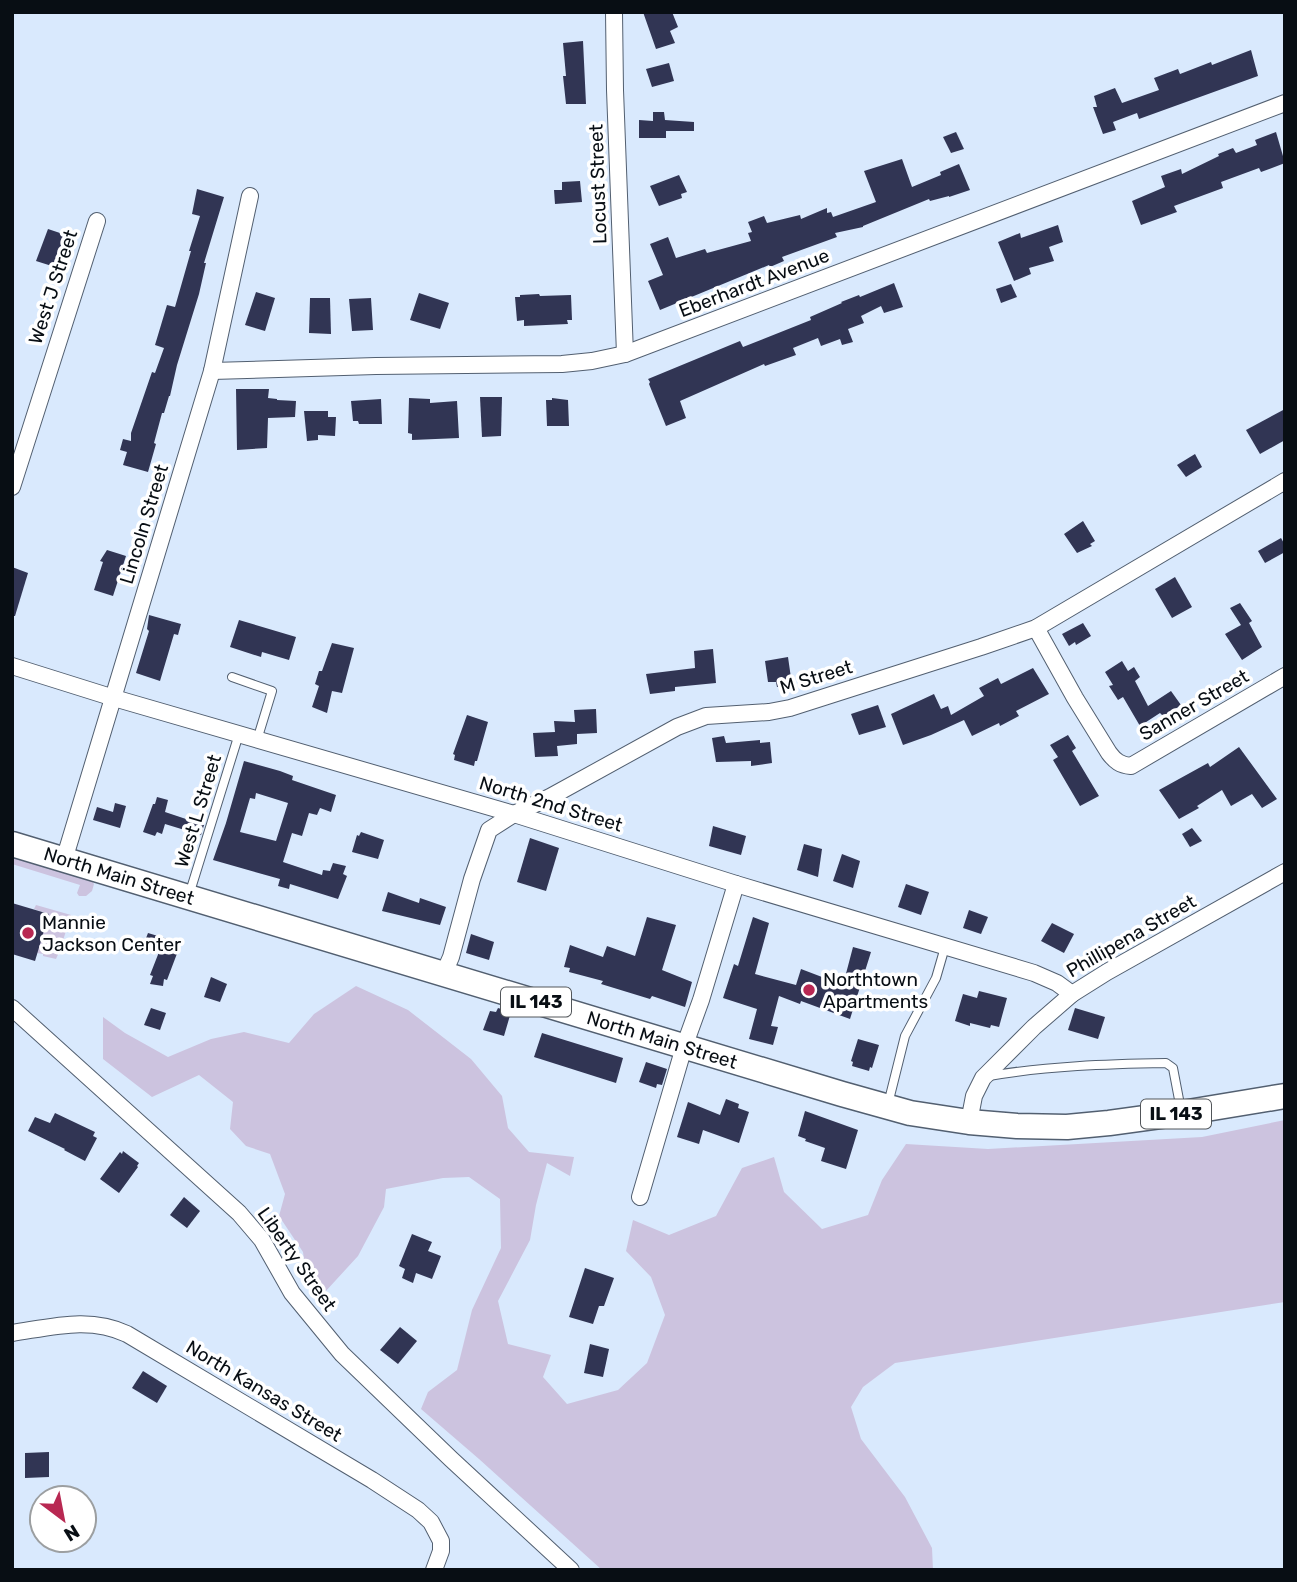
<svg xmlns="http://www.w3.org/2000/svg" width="1297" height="1582" font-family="Rubik,sans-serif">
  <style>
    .green { fill: #ccc3df }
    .building { fill: #313554; fill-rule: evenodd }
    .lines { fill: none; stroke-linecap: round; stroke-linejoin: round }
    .service-casing { stroke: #525f70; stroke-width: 10 }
    .minor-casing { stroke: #525f70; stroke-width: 18 }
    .primary-casing { stroke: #525f70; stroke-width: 27 }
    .service { stroke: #fff; stroke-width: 8 }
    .minor { stroke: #fff; stroke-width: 16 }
    .primary { stroke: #fff; stroke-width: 24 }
    .poi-dot { fill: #b82852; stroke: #fff; stroke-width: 2.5 }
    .labels { text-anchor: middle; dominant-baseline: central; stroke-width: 7; stroke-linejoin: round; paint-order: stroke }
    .shield { fill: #fff; stroke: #52565a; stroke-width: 2 }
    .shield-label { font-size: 18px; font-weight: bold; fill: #080e14 }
    .street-label { font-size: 19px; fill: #080e14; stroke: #fff }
    .poi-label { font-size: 19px; fill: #080e14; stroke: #fff; text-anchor: start }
  </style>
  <rect width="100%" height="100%" fill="#d9e9fd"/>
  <g class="green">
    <polygon points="12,857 92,881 94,884 92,891 86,896 79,896 77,893 80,885 12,864"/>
    <polygon points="36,905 71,915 60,950 56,959 43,956 43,954 37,953 49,914 34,909"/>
    <polygon points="356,986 408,1010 471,1059 502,1096 508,1128 529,1152 574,1157 570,1176 547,1163 536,1205 530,1240 498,1301 508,1344 551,1355 543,1377 567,1404 618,1390 647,1363 665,1315 651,1277 626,1251 633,1220 669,1235 716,1216 742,1168 774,1157 784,1192 822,1229 868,1215 882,1180 906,1144 988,1149 1202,1137 1285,1120 1285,1302 895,1363 863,1387 851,1407 861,1439 905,1497 932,1548 933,1570 602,1570 479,1459 421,1409 428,1392 457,1370 472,1310 501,1248 500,1199 469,1177 443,1178 386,1189 384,1207 358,1256 325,1292 307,1282 303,1252 279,1216 285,1194 270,1154 246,1146 230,1129 233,1102 199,1075 152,1097 103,1059 103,1017 125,1033 168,1057 211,1039 244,1032 289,1043 314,1014"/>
  </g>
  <g class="building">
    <polygon points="643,12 672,12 678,27 670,31 675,43 656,49"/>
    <polygon points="583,41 586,104 566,104 563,76 566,76 563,43"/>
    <polygon points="1251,50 1258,76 1139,119 1137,113 1113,122 1116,130 1103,134 1093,107 1097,107 1094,96 1115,88 1122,103 1159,90 1154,78 1178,69 1180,74 1211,62 1212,65"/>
    <polygon points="669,63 674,81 652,87 646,69"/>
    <polygon points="653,112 664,112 665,120 694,122 694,131 666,131 666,138 639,138 639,120 653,121"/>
    <polygon points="956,132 964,149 951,153 943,137"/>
    <polygon points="1276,132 1285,163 1261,172 1259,168 1221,182 1223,188 1174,206 1177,212 1141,225 1132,201 1165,187 1161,176 1181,169 1182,174 1219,156 1218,154 1233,148 1236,153 1257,145 1255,140"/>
    <polygon points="902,159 912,187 941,175 940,172 959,164 970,190 949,197 949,196 930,201 929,199 863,226 863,227 835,233 837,237 782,257 784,261 770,267 769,265 660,310 648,281 663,275 650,244 668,237 676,258 705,249 707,253 751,241 748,233 752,232 748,222 764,216 767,223 800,215 801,219 827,208 827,213 831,212 833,217 876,202 864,171"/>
    <polygon points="679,175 687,192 681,194 682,198 659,206 650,186"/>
    <polygon points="580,181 582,202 555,204 554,190 562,190 562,182"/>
    <polygon points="197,189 224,197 204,263 206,263 199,294 177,365 170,396 169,396 164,413 162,413 154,443 156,444 148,472 123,465 127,452 120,450 123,439 131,441 131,433 152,372 155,373 164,348 155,345 167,305 175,307 191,251 189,251 200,216 192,214"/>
    <polygon points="1058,225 1063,242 1049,247 1054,261 1029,268 1031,274 1014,281 998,242 1020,233 1021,238"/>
    <polygon points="48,229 66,235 55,267 36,261"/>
    <polygon points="894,283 903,307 884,313 881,306 861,316 864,323 848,329 853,342 842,345 840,339 821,346 818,338 793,348 796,355 765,366 764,364 680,401 686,418 666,426 649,384 650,382 648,379 740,341 743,347 811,320 810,317 842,303 841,302 859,295 860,297"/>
    <polygon points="1011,284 1017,297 1001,303 996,289"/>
    <polygon points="256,292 275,298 265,331 245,325"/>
    <polygon points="419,293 449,303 440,329 410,320"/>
    <polygon points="539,294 540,296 571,295 572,320 567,320 568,324 524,326 524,320 517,321 515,297 520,297 520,295"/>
    <polygon points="310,298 330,298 331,334 309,333"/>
    <polygon points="371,298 373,330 352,331 349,299"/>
    <polygon points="236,389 269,389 268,398 277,399 277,400 296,401 295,417 268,418 267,448 237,450"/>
    <polygon points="480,397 502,397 501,436 482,437"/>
    <polygon points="409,398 430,399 430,403 457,401 459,438 412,440 412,434 408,433"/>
    <polygon points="552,398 568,400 569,426 547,426 546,400 552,400"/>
    <polygon points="381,399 382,424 359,424 358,421 353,421 351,401"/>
    <polygon points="1285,409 1285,440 1260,454 1246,430"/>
    <polygon points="304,411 328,411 328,417 336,417 335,436 318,435 318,440 307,441"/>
    <polygon points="1195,454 1202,467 1186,477 1177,465"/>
    <polygon points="1083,521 1095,541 1090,544 1092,546 1077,553 1064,534"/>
    <polygon points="1281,538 1285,545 1285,552 1265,563 1258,551"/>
    <polygon points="107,550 126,556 113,596 94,590 103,562 100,561"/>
    <polygon points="12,567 28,573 15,616 12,616"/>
    <polygon points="1175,577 1192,607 1172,618 1155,589"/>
    <polygon points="1240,603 1252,621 1249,623 1262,647 1242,660 1225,634 1241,625 1230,608"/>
    <polygon points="149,615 181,624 178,635 174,634 160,681 136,673 149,631 147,629"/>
    <polygon points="239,620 296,637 289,660 262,652 261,657 230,647"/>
    <polygon points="1083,623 1091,636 1076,645 1075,642 1069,646 1062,634"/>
    <polygon points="332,643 354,648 342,693 332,691 327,713 312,707 319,686 315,684 319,671 322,671"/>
    <polygon points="713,649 716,683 675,687 675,691 650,694 646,674 695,668 694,651"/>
    <polygon points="788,657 792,685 777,687 776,682 768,682 765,661"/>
    <polygon points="1122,661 1128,671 1134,667 1140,677 1135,681 1148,706 1171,691 1181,705 1164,717 1160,713 1140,726 1123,697 1118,700 1109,686 1113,685 1105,672"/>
    <polygon points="1033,668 1049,694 1016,711 1019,716 1000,726 999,723 972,736 964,720 931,735 903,745 891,714 934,694 941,709 948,706 951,715 984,696 979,688 998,678 1001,684"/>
    <polygon points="878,705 886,727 859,735 851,714"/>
    <polygon points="596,709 597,733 577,734 577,744 557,746 558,756 535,757 533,733 555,732 554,721 575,722 574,710"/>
    <polygon points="467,715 488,722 477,761 475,761 474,766 454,760 455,755 453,754"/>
    <polygon points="1068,735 1076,748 1072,751 1099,796 1080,806 1053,760 1058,757 1050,745"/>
    <polygon points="724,736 726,743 760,740 760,743 770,742 772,763 751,766 751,761 716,762 712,738"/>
    <polygon points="1239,747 1277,799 1262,808 1252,794 1231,806 1222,790 1197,806 1199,808 1179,819 1159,790 1208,763 1210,767"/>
    <path d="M244,761L280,771L293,776L292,780L336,795L331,812L320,808L317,815L309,813L302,836L292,833L283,862L322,875L323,870L330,871L333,863L346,866L343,874L347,876L338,899L290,884L289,889L278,886L280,879L213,860L226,823ZM256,793L288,803L276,841L240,832L250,798L255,799Z"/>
    <polygon points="157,797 168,800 165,812 204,825 201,835 165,824 162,834 157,832 155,836 143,832 153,804 155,804"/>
    <polygon points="115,803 126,806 120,828 93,820 97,807 113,812"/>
    <polygon points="713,826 746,836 741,855 709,846"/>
    <polygon points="1192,828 1202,841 1190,847 1182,834"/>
    <polygon points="361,832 384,840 378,859 352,852 357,835 359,836"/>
    <polygon points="530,838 559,848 546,891 517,882"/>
    <polygon points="804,844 822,849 818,877 797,870"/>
    <polygon points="842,854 860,861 853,888 833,881"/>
    <polygon points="906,884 929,892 921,915 898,907"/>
    <polygon points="388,892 419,903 420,898 446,907 440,925 382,911"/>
    <polygon points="12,903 49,914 35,961 12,954"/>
    <polygon points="969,910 988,917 981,934 963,928"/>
    <polygon points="647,917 676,925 662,970 692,982 685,1007 652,996 650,999 601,984 603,981 569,972 570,968 564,967 570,945 603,957 607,946 635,956"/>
    <polygon points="753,917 769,923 755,974 796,985 801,969 843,985 853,947 871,952 850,1019 801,1001 800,1004 779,996 771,1026 778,1027 773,1045 749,1039 757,1009 723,998 734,964 738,966"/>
    <polygon points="1052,923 1074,934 1064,953 1041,941"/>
    <polygon points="148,933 181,943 167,980 164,979 163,986 150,984 153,976 150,975 159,952 143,946"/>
    <polygon points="471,934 494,942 489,960 466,953"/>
    <polygon points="211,977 227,984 220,1002 204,997"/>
    <polygon points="979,991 1007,998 999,1027 991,1025 990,1028 970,1023 970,1026 955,1021 963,994 977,998"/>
    <polygon points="151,1008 166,1013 160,1030 144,1025"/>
    <polygon points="498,1008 511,1012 504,1036 483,1030 490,1011 496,1012"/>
    <polygon points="1075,1008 1105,1017 1098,1039 1068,1030"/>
    <polygon points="542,1033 623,1058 616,1083 534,1057"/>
    <polygon points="858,1039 879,1045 872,1068 870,1067 869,1071 852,1066 853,1062 851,1061"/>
    <polygon points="646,1062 667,1069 662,1085 657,1084 656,1088 639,1082"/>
    <polygon points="726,1099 739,1104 738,1108 749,1112 739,1143 703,1130 699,1144 677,1137 688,1102 720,1115"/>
    <polygon points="805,1111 858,1130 846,1169 821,1161 825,1148 805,1141 806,1139 798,1136"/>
    <polygon points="55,1113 95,1132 93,1136 97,1138 85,1161 64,1150 65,1149 28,1131 35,1117 50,1123"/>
    <polygon points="123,1151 139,1163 137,1166 138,1167 119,1193 100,1179 120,1152 122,1154"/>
    <polygon points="184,1197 200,1211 187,1228 170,1215"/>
    <polygon points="412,1234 432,1242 428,1251 441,1256 432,1279 416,1273 413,1283 402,1278 405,1269 399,1266"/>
    <polygon points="585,1268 614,1278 604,1306 599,1306 593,1324 569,1317"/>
    <polygon points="400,1327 417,1341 398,1364 380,1350"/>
    <polygon points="590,1344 609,1349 603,1377 584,1373"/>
    <polygon points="143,1371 167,1386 157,1403 132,1388"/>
    <polygon points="49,1452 49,1477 25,1478 25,1453"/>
  </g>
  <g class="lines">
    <defs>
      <g id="service">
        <polyline points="232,677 272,691 257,740"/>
        <polyline points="189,895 239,734"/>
        <path d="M989,1076C1047,1066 1107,1064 1166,1063L1173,1068L1181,1110"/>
        <polyline points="888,1104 905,1036 936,978 945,947"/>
      </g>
      <g id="minor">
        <polyline points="614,12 615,90 625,354"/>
        <polyline points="212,371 376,366 562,364 592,361 625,354 1285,103"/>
        <polyline points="12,487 97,221"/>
        <path d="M1036,628L1075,698L1109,753C1115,761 1120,765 1131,766L1285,676"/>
        <polyline points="12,666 114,698 514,814 736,884 1034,973 1057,983 1072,994"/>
        <polyline points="64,860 212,371 250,196"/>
        <polyline points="444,973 451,957 472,879 489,830 514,814 550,797 677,727 706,716 769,712 790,708 981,647 1036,628 1285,481"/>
        <polyline points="12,1008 239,1213 262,1240 292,1293 342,1354 451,1459 571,1570"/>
        <polyline points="969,1122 974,1096 983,1078 1034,1027 1072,994 1107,972 1285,872"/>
        <polyline points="640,1197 684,1047 701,1000 736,884"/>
        <path d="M12,1333C52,1327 90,1316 127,1334L372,1480L418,1510L431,1522L441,1541V1551L434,1570"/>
      </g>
      <polyline id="primary" points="12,844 842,1094 910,1113 969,1122 1017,1126 1067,1127 1109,1123 1182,1113 1285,1096"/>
    </defs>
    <use href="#service" class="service-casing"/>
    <use href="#minor" class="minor-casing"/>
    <use href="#primary" class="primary-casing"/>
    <use href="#service" class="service"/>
    <use href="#minor" class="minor"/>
    <use href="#primary" class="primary"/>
  </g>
  <g class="poi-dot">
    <circle cx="28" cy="933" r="7"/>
    <circle cx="809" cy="990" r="7"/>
  </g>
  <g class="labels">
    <g class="shield">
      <rect x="501" y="987.5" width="70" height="29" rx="5"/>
      <rect x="1141" y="1099.5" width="70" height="29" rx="5"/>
    </g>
    <g class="shield-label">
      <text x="536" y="1002">IL 143</text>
      <text x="1176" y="1114">IL 143</text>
    </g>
    <g class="street-label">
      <text transform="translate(598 184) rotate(-92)">Locust Street</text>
      <text transform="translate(754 283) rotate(-21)">Eberhardt Avenue</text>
      <text transform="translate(53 287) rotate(-72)">West J Street</text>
      <text transform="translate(144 524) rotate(-73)">Lincoln Street</text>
      <text transform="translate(816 677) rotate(-17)">M Street</text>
      <text transform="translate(1194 705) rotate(-30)">Sanner Street</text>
      <text transform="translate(551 804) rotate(17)">North 2nd Street</text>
      <text transform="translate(198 811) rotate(-73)">West L Street</text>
      <text transform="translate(119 876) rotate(17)">North Main Street</text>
      <text transform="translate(1131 936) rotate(-30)">Phillipena Street</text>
      <text transform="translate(662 1040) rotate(17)">North Main Street</text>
      <text transform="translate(297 1259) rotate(55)">Liberty Street</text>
      <text transform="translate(264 1391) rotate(31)">North Kansas Street</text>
    </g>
    <g class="poi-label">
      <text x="42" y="922">Mannie<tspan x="42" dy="22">Jackson Center</tspan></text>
      <text x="823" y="979">Northtown<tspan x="823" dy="22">Apartments</tspan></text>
    </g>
  </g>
  <rect width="1297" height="1582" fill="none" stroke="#080e14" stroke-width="28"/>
  <g transform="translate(63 1519) rotate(148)"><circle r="33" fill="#ffffff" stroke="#9c9fa1" stroke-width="2"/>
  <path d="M0-5L12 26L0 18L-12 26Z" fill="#b82852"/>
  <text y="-10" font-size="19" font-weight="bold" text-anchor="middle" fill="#080e14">N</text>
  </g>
</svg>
